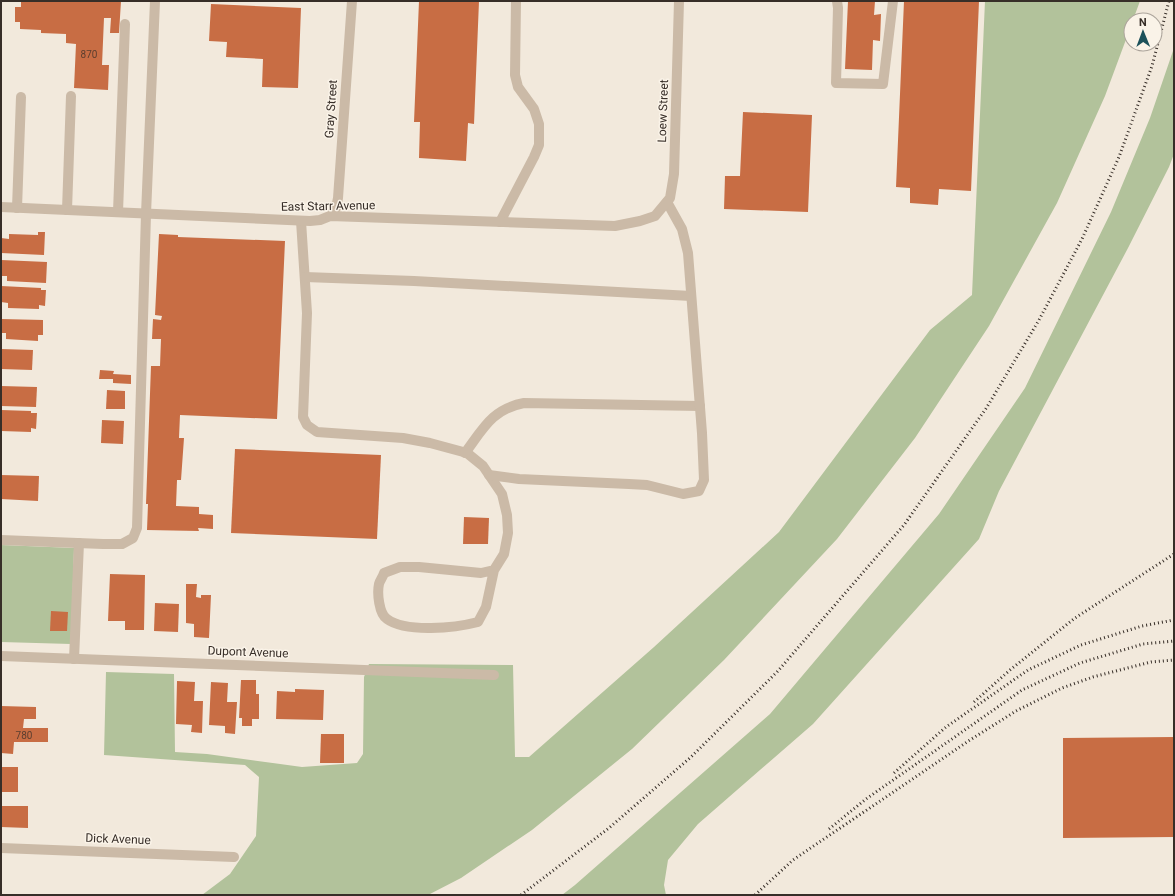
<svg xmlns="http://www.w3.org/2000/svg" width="1175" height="896" font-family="Roboto,sans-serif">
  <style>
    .green { fill: #b2c29b }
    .building { fill: #c86d44 }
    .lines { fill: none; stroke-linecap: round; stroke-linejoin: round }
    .service { stroke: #cbbaa7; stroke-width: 10 }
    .minor { stroke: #cbbaa7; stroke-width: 10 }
    .rail { stroke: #372e28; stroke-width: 3; stroke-dasharray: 1 3; stroke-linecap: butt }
    .labels { text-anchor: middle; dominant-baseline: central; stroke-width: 3; stroke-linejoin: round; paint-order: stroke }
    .number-label { font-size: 10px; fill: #5b3e2f }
    .street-label { font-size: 12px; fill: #372e28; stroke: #faf3e8 }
  </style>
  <rect width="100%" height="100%" fill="#f2e9dc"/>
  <g class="green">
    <polygon points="985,1 1140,1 1133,20 1131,20 1131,26 1105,96 1057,203 989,326 915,438 837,539 724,660 632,749 532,830 461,878 428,895 202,895 230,874 256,836 259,777 245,765 104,755 106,672 174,674 175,752 207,754 302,767 357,763 363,754 364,677 369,664 513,665 515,757 529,757 654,647 779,532 930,330 972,295"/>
    <polygon points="1174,48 1174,154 1169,167 1128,248 999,491 979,539 813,724 698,824 668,860 664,885 666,895 562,895 575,885 770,714 939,514 1025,388 1111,212 1150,118"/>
    <polygon points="1,545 74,548 71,644 1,642"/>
  </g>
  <g class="building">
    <polygon points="21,1 121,1 119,33 110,33 111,18 104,18 102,65 109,65 108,90 74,88 76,44 66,43 66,34 41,33 41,30 20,29 20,22 15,22 15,7 21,7"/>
    <polygon points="419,1 479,1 474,124 468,123 466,161 419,158 420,122 414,122"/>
    <polygon points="848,1 875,1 874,15 881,14 880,41 873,40 872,70 845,69"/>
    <polygon points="904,1 979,1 971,191 939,189 938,205 910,203 910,188 896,187"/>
    <polygon points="211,4 301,8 298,88 262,87 263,59 226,57 227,42 209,41"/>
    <polygon points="743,112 812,115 808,212 724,209 725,176 740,176"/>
    <polygon points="38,232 45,232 44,255 1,253 1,238 9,239 9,234 38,235"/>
    <polygon points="159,234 178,235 178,237 285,241 277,419 180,415 179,438 184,438 181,480 177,480 176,506 199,507 199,514 213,515 213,529 198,528 199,531 147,530 148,504 146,504 151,366 160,366 161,339 152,339 153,319 161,320 162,316 155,315"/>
    <polygon points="1,260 47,262 46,283 7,281 7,276 1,276"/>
    <polygon points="1,286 41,288 41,290 46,290 45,306 39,305 39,309 8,308 8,303 1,302"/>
    <polygon points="1,319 43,320 43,335 38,335 38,341 6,339 6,333 1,333"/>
    <polygon points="1,349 33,350 32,370 1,369"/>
    <polygon points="100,370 114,371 113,374 131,375 131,384 113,383 113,379 99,379"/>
    <polygon points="1,386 37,387 36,407 1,406"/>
    <polygon points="107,390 125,391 125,409 106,409"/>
    <polygon points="1,410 31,411 31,413 37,413 36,429 31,428 31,432 1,431"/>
    <polygon points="102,420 124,421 123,444 101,443"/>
    <polygon points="235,449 381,455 377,539 231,533"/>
    <polygon points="1,475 39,476 38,501 1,499"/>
    <polygon points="464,517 489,518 488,544 463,544"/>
    <polygon points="110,574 145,575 144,630 125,630 125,621 108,621"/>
    <polygon points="186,584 197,584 196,597 201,598 201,595 211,595 209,638 194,637 194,624 186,623"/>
    <polygon points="155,603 179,604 178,632 154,631"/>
    <polygon points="51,611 68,612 67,631 50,631"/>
    <polygon points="241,680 256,680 256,694 259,694 259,719 252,719 252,726 242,726 242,718 239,718"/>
    <polygon points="177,681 195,682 194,701 203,701 202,733 191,732 192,725 176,724"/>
    <polygon points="211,682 228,683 227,702 237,702 235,734 225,733 225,726 209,725"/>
    <polygon points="295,689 324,690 323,720 276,719 277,691 295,692"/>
    <polygon points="1,706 36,707 36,719 24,719 23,728 48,728 48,742 14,742 13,754 1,753"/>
    <polygon points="321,734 344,734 344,763 320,763"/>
    <polygon points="1174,737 1174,837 1063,838 1063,738"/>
    <rect x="1" y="767" width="17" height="25"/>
    <polygon points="1,806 28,806 28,828 1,827"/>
  </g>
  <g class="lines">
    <g class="service">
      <polyline points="837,1 838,8 836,83 883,84 893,1"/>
      <polyline points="17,208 21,97"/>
      <polyline points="67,210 71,96"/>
      <polyline points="118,212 125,24"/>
      <path d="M301,221L307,313L303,417L307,425L317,432L403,438L430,443L467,453L483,466L502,494L507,515L508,533L504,554L494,570L481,573L419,567H400L384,573C383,577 380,580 379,584C377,593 379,614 387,619C406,633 455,628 478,622L486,607L494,570"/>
      <polyline points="500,222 534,157 539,145 539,124 534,109 518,87 515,75 516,1"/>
      <polyline points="305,277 414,281 691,296"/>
      <path d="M465,453C483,429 492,409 524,403L700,406"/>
      <polyline points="489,475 519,479 629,484 647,485 683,494 699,491 704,480 702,433 688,253 682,229 667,202"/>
      <polyline points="1,540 103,544 122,544 133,538 137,528 146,214 155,1"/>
      <polyline points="74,659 79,543"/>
    </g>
    <g class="minor">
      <polyline points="1,207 310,221 320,220 330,216 615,226 640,221 655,216 670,198 674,174 679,1"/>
      <polyline points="330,216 336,208 338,198 352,1"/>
      <polyline points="1,656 494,675"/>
      <polyline points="1,848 234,857"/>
    </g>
    <g class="rail">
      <polyline points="974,702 1010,670 1075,618 1174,554"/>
      <polyline points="894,773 946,727 1028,670 1081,645 1142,626 1174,620"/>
      <polyline points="829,829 866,799 1022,690 1080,663 1143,644 1174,641"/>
      <polyline points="521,895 609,828 691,757 777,672 904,525 987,407 1039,320 1082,239 1119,157 1152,66 1169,1"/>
      <polyline points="755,895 793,860 970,740 1016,711 1062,688 1093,677 1151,662 1174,660"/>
    </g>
  </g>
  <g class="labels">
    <g class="number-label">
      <text x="89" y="54">870</text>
      <text x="24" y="735">780</text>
    </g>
    <g class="street-label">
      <text transform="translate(331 109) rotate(-86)">Gray Street</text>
      <text transform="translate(663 111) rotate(-88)">Loew Street</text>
      <text transform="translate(328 206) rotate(-1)">East Starr Avenue</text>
      <text transform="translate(248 652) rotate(2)">Dupont Avenue</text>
      <text transform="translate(118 839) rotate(2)">Dick Avenue</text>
    </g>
  </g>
  <rect width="1175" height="896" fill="none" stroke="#372e28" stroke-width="4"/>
  <g transform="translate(1143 32) rotate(359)"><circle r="19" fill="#faf3e8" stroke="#aca49b"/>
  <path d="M0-3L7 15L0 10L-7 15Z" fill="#1c515a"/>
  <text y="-6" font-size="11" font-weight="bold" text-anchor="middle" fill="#372e28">N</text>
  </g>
</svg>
